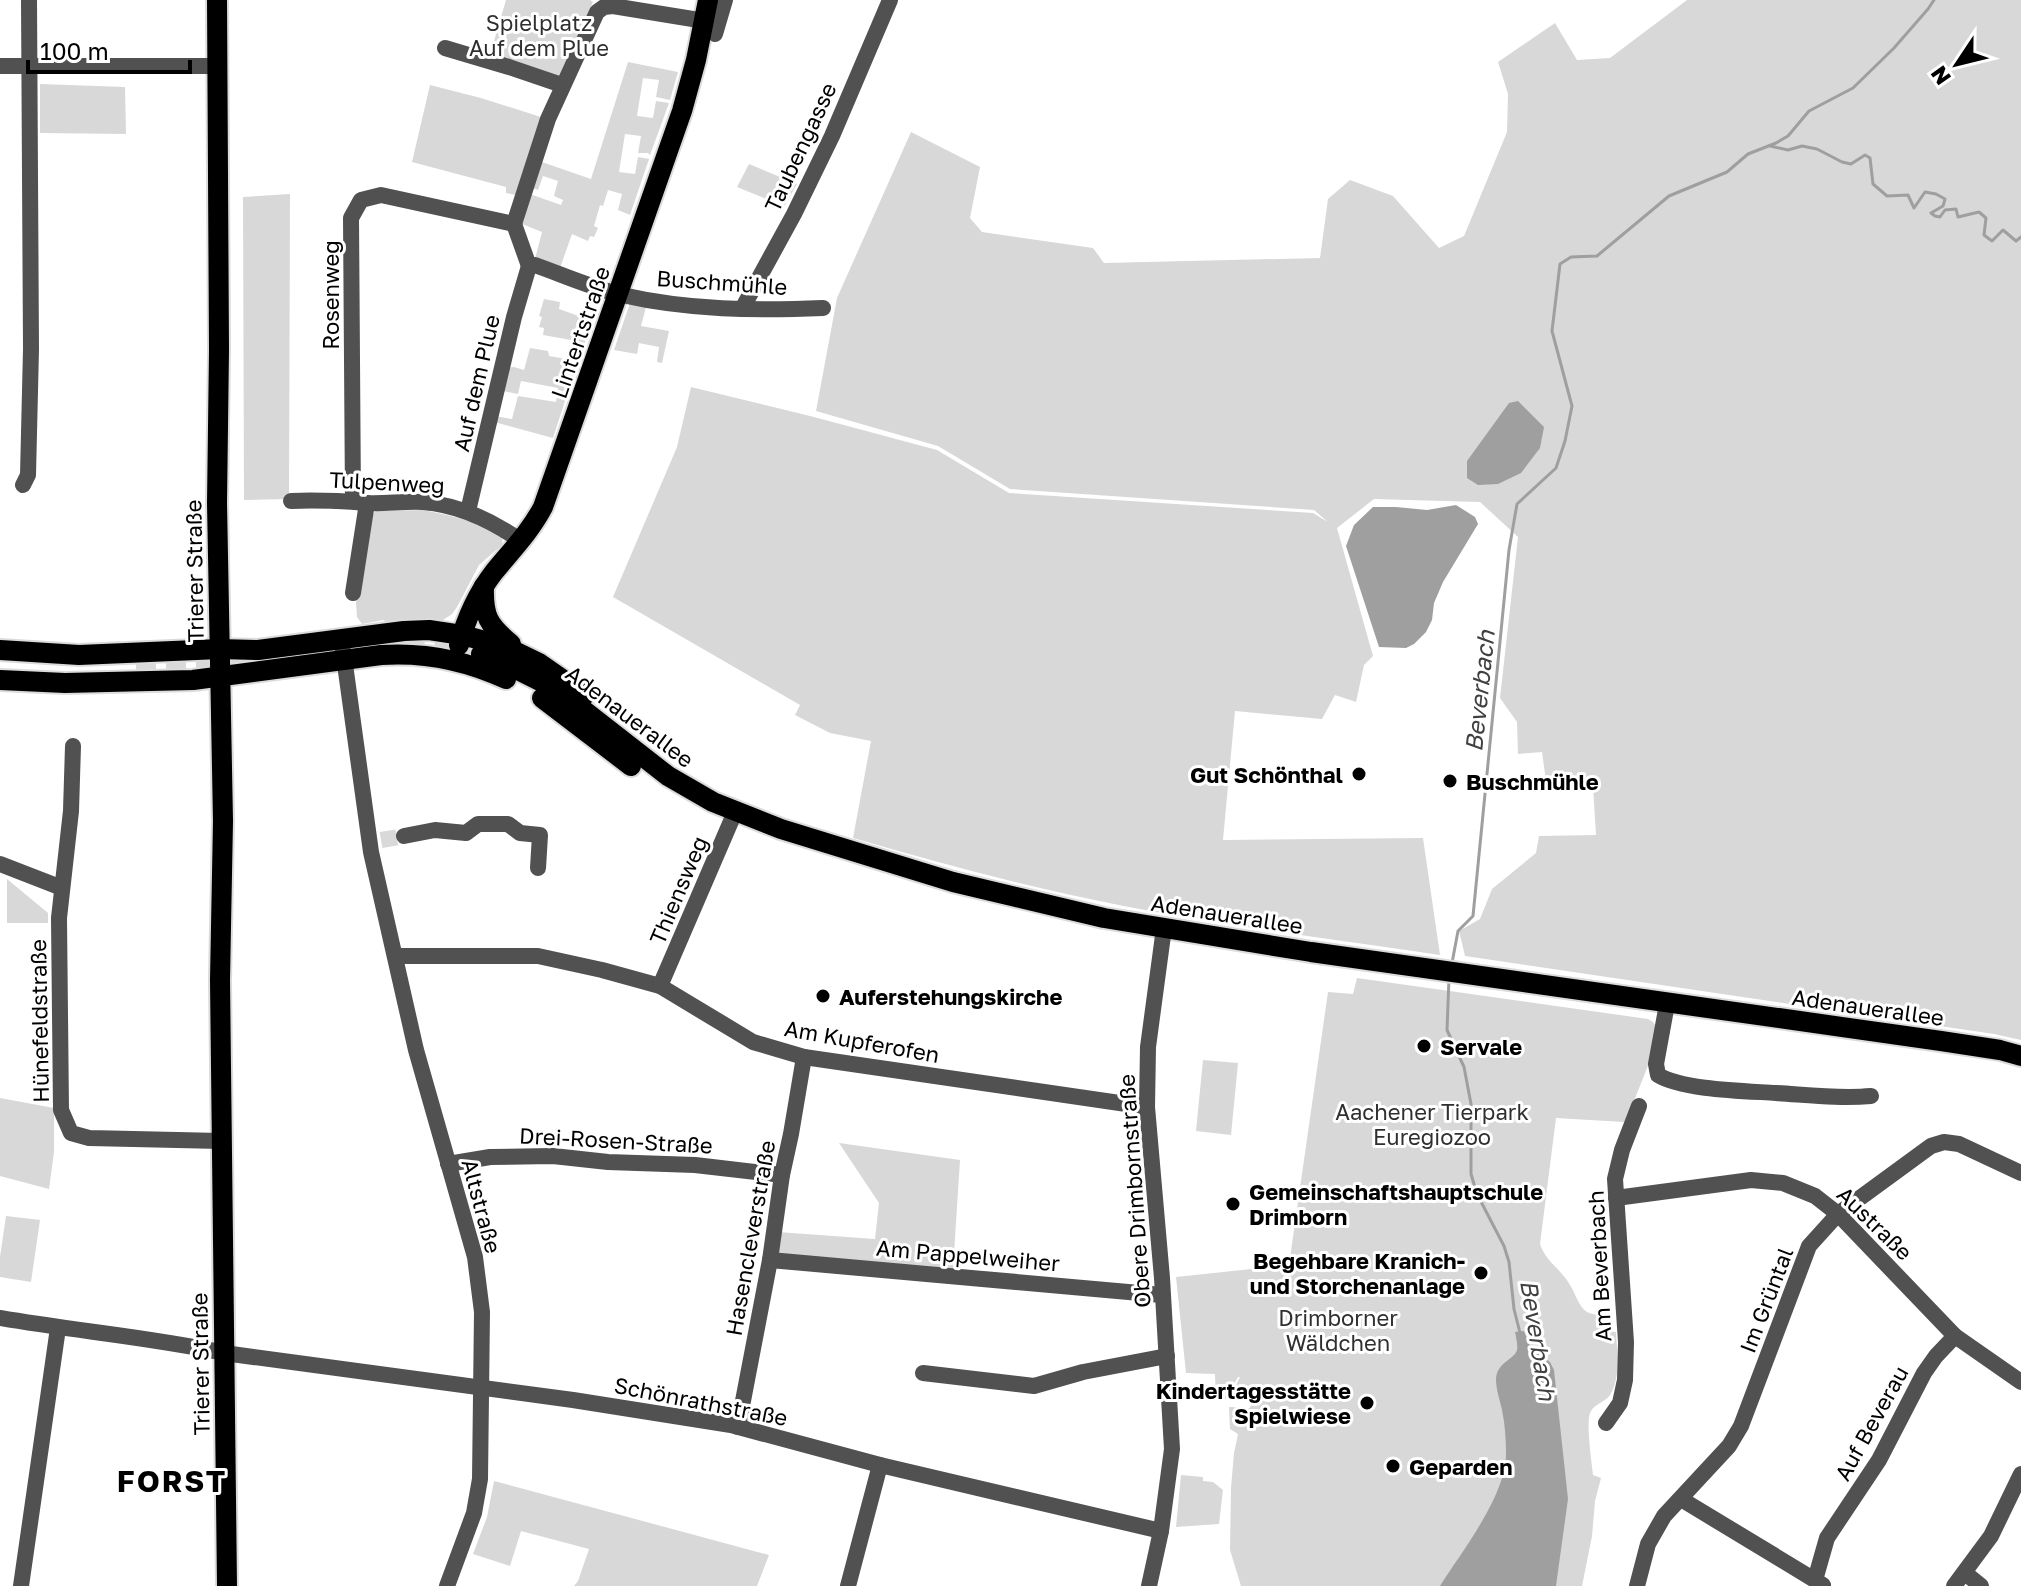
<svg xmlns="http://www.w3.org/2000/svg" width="2021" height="1586" font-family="'Golos Text',sans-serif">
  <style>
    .green { fill: #d8d8d8 }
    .water { fill: #9f9f9f }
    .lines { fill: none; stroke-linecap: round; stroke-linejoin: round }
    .stream { stroke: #9f9f9f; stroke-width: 3 }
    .minor-tunnel { stroke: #d9d9d9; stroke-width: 16; stroke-dasharray: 16 8; stroke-linecap: butt }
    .major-tunnel { stroke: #d9d9d9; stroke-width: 20; stroke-dasharray: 20 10; stroke-linecap: butt }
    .major-casing { stroke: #dbdbdb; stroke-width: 24 }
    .minor { stroke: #515151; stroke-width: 16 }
    .major { stroke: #000; stroke-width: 20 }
    .poi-dot { fill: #000; stroke: #fff; stroke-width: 3 }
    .labels { text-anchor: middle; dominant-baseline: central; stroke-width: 6; stroke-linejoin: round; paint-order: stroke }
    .park-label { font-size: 22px; fill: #2f2f2f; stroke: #fff }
    .street-label { font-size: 22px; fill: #000; stroke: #fff }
    .poi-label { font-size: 22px; font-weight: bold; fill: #000; stroke: #fff; text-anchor: start }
    .water-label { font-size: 24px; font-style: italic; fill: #404040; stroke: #fff }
    .district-label { font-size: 30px; font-weight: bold; letter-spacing: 2px; fill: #000; stroke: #fff }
  </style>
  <rect width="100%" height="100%" fill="#fff"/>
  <g class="green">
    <polygon points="506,0 590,0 593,2 558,78 490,55"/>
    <path d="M1687,0H2021V1040L1994,1034L1465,956L1459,931L1480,919L1492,889L1536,853L1539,836L1596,835L1593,786L1546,781L1542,752L1518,754L1517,722L1500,698L1518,537L1480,502L1374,499L1337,528L1373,656L1364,665L1356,702L1335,695L1322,719L1235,711L1223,840L1423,838L1440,955C1317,937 1193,922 1071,895C998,879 925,859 853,838L871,741L830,733L795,715L800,705L613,597L677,447L691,387L814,417L937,450L1009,493L1313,513L1328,522L1314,510L1010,489L938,446L816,411L837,298L911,132L980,167L970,218L982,232L1093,248L1104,263L1320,258L1328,199L1350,180L1393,196L1439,248L1464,236L1507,132L1508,94L1498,62L1555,23L1577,60L1610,58Z"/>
    <polygon points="628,62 678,72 670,100 656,97 659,80 643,78 637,116 653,118 656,101 669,103 650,155 648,153 638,153 641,136 625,134 619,172 635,174 638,157 649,159 630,215 618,210 622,194 608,190 603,206 600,205 594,226 598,228 594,237 590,236 588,241 572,234 560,268 535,259 542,232 522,224 527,193 561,205 563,200 554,196 558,181 543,176 538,190 530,187 539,161 591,179"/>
    <polygon points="40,84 125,87 126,134 40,133"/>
    <polygon points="430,85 481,98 544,118 516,195 506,193 506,187 412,162"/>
    <polygon points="749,164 797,184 785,205 781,205 737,187"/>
    <polygon points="290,194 289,499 244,500 243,197"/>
    <polygon points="544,299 560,302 559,309 587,319 585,324 591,325 580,356 568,354 571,340 543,335 544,328 539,327 542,317 539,316"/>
    <polygon points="630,303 646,307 641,326 669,331 662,363 657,362 659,347 639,343 637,354 614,350"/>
    <polygon points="530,348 548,351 549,356 578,361 553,438 494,422 495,416 512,419 518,396 556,402 558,388 521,381 518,394 498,390 504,368 514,367 524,370"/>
    <path d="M422,510C436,512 497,525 502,538C503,540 502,542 502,545L479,565L457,607L452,614L443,620L386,625L384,620L362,624L357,617L356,603L370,516L376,511Z"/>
    <polygon points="7,879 48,913 48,923 7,923"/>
    <path d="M1357,978L1648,1019L1653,1022L1657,1028L1651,1058L1628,1116L1624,1122L1556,1118L1540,1244C1546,1262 1561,1269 1570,1285C1576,1294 1578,1306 1587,1312C1593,1315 1600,1315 1606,1316L1607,1331L1616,1332C1617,1351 1621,1378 1610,1395C1605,1402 1595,1404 1591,1411C1585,1420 1592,1463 1593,1475L1601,1478L1595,1501L1592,1536L1582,1586H1241L1230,1550L1231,1488L1234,1453L1238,1434L1230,1429L1229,1407L1250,1408L1252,1401L1229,1399L1240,1377H1238L1225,1400H1216L1215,1374L1186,1373L1176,1277L1289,1265L1328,992L1353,994Z"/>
    <polygon points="1203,1060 1238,1063 1231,1135 1196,1131"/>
    <polygon points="0,1098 54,1108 54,1152 49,1189 0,1176"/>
    <polygon points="839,1143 960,1160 953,1269 778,1256 778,1232 875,1239 879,1203"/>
    <polygon points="6,1216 40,1220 31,1282 0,1277 0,1257"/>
    <polygon points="1181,1475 1203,1477 1203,1481 1213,1482 1223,1490 1219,1524 1176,1527"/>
    <polygon points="494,1481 769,1555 757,1586 574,1586 578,1581 589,1549 521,1531 510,1566 473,1554 487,1517"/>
  </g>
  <g class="water">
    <polygon points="1518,401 1544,427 1540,448 1521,473 1498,484 1478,485 1467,478 1467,461 1509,403"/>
    <polygon points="1456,505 1475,517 1478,524 1443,582 1434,603 1432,620 1426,632 1414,644 1406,648 1379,647 1346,546 1354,525 1373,507 1396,507 1427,510"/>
    <path d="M1524,1331L1531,1349L1550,1362L1554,1370L1568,1499L1556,1586H1440C1462,1551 1506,1496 1506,1454C1506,1440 1505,1424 1502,1410C1500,1400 1496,1390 1496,1379C1497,1362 1514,1360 1517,1350C1518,1345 1516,1337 1515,1332Z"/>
  </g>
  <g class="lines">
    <g class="stream">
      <polyline points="1770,146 1788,150 1802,146 1817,149 1842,162 1851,164 1865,155 1870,158 1873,184 1887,196 1908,195 1914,208 1925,192 1936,194 1945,199 1943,206 1931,213 1935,216 1940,217 1945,210 1956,209 1958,217 1979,212 1986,218 1984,235 1992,241 2003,230 2016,241 2021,237"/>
      <polyline points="1452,963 1458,931 1473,916 1509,550 1517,504 1556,468 1565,441 1572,406 1552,331 1560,264 1571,257 1597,256 1669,196 1727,172 1748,154 1776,143 1788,136 1809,111 1853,88 1894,48 1928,9 1934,0"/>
      <polyline points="1449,978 1447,1030 1464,1067 1471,1104 1471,1174 1477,1194 1504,1246 1509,1262 1514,1309 1520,1333"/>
    </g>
    <polyline class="minor-tunnel" points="381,840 404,836"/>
    <polyline class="major-tunnel" points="136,667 259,661 395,642 442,644 481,654"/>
    <defs>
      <g id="major">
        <polyline points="217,0 219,350 217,503 223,821 220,980 227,1586"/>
        <path d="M484,586C483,616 488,625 511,644"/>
        <path d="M459,645C466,619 477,594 494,572C511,551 530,532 543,507L682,111L696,60L708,0"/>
        <polyline points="0,650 79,655 220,649 258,650 404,631 429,630 462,635 504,646 539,663 585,695"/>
        <polyline points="481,654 502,662 544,683 573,702 668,776 713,802 781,829 953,882 1104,918 1311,952 1941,1041 2000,1050 2021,1056"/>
        <path d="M0,680L65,683L193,680L381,655C424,652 467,661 506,679"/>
        <polyline points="542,698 631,766"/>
      </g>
    </defs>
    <use href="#major" class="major-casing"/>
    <g class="minor">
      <polyline points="715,34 725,0"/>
      <polyline points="445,48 509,67 562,85"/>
      <polyline points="0,66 218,66"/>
      <polyline points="514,224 548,119 597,12 604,7 613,6 705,21"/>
      <polyline points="514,224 529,266"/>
      <path d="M529,266L535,265C563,275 592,288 622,295C688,310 756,311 823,308"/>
      <polyline points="742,309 794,214 832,136 890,0"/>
      <polyline points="23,485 28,475 31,349 29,0"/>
      <path d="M291,501C316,500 341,501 366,503C385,504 404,501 423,502C460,505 491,520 521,541"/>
      <polyline points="353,501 351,218 361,200 381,195 514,224"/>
      <polyline points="468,511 514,317 529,266"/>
      <polyline points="353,593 367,503"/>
      <polyline points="343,650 371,852 416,1050 475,1257 482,1312 480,1479 474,1513 447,1586"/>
      <polyline points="73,746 71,811 59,918 61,1110 71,1133 89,1138 221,1141"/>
      <polyline points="404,836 435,830 466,833 478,824 508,824 520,833 540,835 538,868"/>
      <polyline points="0,864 62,888"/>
      <polyline points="396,956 538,956 602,970 660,986 753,1042 804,1057 1147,1107"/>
      <polyline points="660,986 735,812"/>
      <path d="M1667,1004L1656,1064L1658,1075C1682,1090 1746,1091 1776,1093C1808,1095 1840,1099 1871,1096"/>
      <polyline points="448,1164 490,1157 553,1156 608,1162 695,1165 782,1175"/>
      <polyline points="1616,1198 1751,1180 1783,1183 1815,1196 1838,1214 1955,1336 2021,1382"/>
      <polyline points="770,1260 1162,1295"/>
      <path d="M0,1318C74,1331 150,1337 224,1353L573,1400L731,1425L880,1465L1161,1531"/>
      <polyline points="923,1373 1034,1386 1083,1372 1167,1356"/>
      <polyline points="1606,1423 1620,1403 1625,1380 1626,1342 1615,1179 1622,1150 1639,1106"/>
      <polyline points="738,1427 770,1260 782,1175 791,1134 804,1057"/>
      <polyline points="1681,1499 1823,1585"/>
      <polyline points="1965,1573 1981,1586"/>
      <polyline points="1815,1580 1827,1538 1879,1460 1924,1373 1936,1356 1955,1336"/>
      <polyline points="21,1586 58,1328"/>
      <polyline points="848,1586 880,1465"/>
      <polyline points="1149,1586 1161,1531 1172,1449 1162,1278 1147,1107 1148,1047 1164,928"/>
      <polyline points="1637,1586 1648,1544 1664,1516 1729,1446 1741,1426 1809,1246 1838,1214 1931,1146 1944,1142 1959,1144 2021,1173"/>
      <polyline points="1954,1586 1991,1536 2021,1474"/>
    </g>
    <use href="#major" class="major"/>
  </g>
  <g class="poi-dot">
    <circle cx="1359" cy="774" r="8"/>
    <circle cx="1450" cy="781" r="8"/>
    <circle cx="823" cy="996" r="8"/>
    <circle cx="1424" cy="1046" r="8"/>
    <circle cx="1233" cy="1204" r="8"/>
    <circle cx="1481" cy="1273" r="8"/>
    <circle cx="1367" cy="1403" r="8"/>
    <circle cx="1393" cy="1466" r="8"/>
  </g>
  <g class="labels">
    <g class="park-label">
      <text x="539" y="22">Spielplatz<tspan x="539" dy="25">Auf dem Plue</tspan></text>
      <text x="1432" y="1111">Aachener Tierpark<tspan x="1432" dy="25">Euregiozoo</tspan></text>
      <text x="1338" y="1317">Drimborner<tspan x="1338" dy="25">Wäldchen</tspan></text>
    </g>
    <g class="street-label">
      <text transform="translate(800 147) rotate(-65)">Taubengasse</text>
      <text transform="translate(722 282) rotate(4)">Buschmühle</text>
      <text transform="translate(330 295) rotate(-90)">Rosenweg</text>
      <text transform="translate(580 332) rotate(-71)">Lintertstraße</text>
      <text transform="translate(476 383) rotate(-77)">Auf dem Plue</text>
      <text transform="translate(387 482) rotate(3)">Tulpenweg</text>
      <text transform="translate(194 571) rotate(-91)">Trierer Straße</text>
      <text transform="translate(630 716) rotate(37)">Adenauerallee</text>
      <text transform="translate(678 890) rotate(-67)">Thiensweg</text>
      <text transform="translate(1227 914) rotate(9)">Adenauerallee</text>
      <text transform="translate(1868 1007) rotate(8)">Adenauerallee</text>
      <text transform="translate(39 1021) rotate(-91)">Hünefeldstraße</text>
      <text transform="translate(862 1041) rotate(10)">Am Kupferofen</text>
      <text transform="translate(616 1140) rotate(3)">Drei-Rosen-Straße</text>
      <text transform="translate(1134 1191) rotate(-94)">Obere Drimbornstraße</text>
      <text transform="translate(482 1206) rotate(75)">Altstraße</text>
      <text transform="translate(1875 1223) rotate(44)">Austraße</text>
      <text transform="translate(750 1238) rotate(-80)">Hasencleverstraße</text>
      <text transform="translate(968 1255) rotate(5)">Am Pappelweiher</text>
      <text transform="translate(1599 1266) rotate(-93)">Am Beverbach</text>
      <text transform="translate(1766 1300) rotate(-69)">Im Grüntal</text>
      <text transform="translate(200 1364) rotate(-91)">Trierer Straße</text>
      <text transform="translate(701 1401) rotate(11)">Schönrathstraße</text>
      <text transform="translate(1871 1423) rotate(-61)">Auf Beverau</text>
    </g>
    <g class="poi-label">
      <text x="1343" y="774" text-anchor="end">Gut Schönthal</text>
      <text x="1466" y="781">Buschmühle</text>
      <text x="839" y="996">Auferstehungskirche</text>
      <text x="1440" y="1046">Servale</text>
      <text x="1249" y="1191">Gemeinschaftshauptschule<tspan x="1249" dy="25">Drimborn</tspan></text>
      <text x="1465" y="1260" text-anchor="end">Begehbare Kranich-<tspan x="1465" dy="25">und Storchenanlage</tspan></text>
      <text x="1351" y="1390" text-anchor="end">Kindertagesstätte<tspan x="1351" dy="25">Spielwiese</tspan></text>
      <text x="1409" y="1466">Geparden</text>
    </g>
    <g class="water-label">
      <text transform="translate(1479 691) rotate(-84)">Beverbach</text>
      <text transform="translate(1539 1340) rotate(81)">Beverbach</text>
    </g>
    <g class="district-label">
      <text x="172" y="1481">FORST</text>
    </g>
  </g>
  <g transform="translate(1957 64) rotate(235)" stroke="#ffffff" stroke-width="6" paint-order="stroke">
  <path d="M0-6L14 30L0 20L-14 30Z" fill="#000000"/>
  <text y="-12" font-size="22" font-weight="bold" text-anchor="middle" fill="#000000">N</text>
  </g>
  <path d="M28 60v12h162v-12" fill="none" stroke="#000000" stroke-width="4"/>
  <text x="40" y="60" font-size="24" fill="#000000" stroke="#ffffff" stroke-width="6" paint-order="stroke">100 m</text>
</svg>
